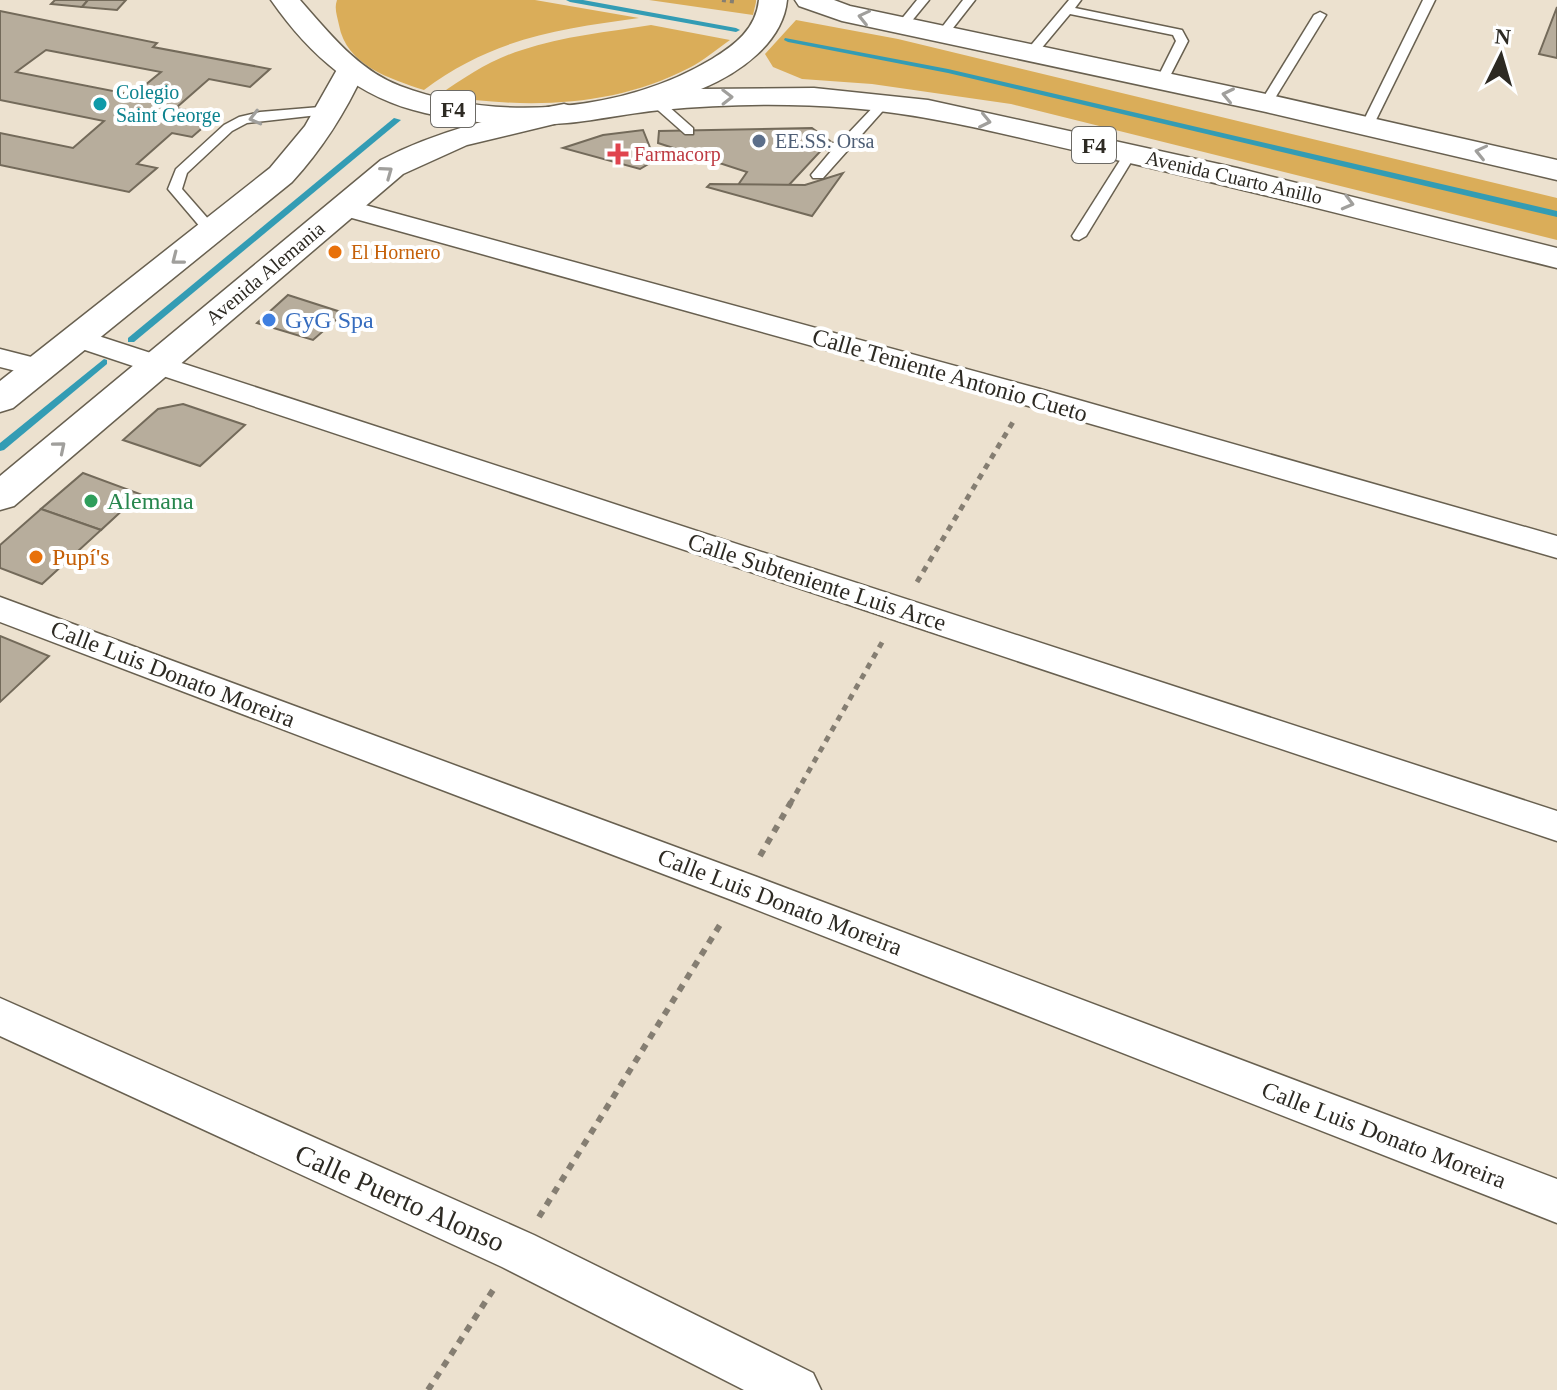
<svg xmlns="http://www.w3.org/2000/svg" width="1557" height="1390" font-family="'Times New Roman',serif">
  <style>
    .green { fill: #daad59 }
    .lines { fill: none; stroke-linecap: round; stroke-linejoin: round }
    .stream { fill: #339cb4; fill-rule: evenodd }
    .building { fill: #b7ad9c; stroke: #736a5a; stroke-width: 2; fill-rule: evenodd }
    .lane-casing { stroke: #686050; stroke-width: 3 }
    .street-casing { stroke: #686050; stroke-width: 3 }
    .secondary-casing { stroke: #686050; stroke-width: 3 }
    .highway-casing { stroke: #686050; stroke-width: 3 }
    .path-far2 { stroke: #857e72; stroke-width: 4; stroke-dasharray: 4 4; stroke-linecap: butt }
    .path-far1 { stroke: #857e72; stroke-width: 5; stroke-dasharray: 6 6; stroke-linecap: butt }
    .path { stroke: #857e72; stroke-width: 6; stroke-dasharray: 7 7; stroke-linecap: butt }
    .lane { fill: #fff; fill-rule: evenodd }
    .street { fill: #fff; fill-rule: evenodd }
    .secondary { fill: #fff; fill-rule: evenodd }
    .highway { fill: #fff; fill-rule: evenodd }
    .oneway { stroke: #a09f9c }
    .culture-dot { fill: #0f9aa8; stroke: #fff; stroke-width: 3 }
    .service-dot { fill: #5c6f8a; stroke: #fff; stroke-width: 3 }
    .health-dot { fill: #e0444e; stroke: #fff; stroke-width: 3 }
    .food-dot { fill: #e8710a; stroke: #fff; stroke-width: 3 }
    .shop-dot { fill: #3f7fe0; stroke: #fff; stroke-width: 3 }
    .leisure-dot { fill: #2e9e5b; stroke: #fff; stroke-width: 3 }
    .labels { text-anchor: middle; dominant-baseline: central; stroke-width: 8; stroke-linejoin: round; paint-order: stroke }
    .far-culture-label { font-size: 20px; fill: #0d838f; stroke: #fff; text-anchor: start }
    .far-service-label { font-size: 20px; fill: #4e5e75; stroke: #fff; text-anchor: start }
    .far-health-label { font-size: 20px; fill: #be3a42; stroke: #fff; text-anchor: start }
    .far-street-label { font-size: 20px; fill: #2d2a23; stroke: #fff }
    .far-food-label { font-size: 20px; fill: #c56008; stroke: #fff; text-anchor: start }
    .shield { fill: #fff; stroke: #6c6a65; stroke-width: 2 }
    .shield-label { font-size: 22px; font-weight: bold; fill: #2d2a23 }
    .shop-label { font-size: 24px; fill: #366cbe; stroke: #fff; text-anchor: start }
    .street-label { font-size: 24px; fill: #2d2a23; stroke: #fff }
    .leisure-label { font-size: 24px; fill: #27864d; stroke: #fff; text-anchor: start }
    .food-label { font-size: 24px; fill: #c56008; stroke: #fff; text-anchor: start }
    .near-street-label { font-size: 28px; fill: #2d2a23; stroke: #fff }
  </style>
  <rect width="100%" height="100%" fill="#ece1cf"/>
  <g class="green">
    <path d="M337,0H535L639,18C558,29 491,39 424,90C390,79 346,65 339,25C337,16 334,8 337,0Z"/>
    <polygon points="649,0 756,0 756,2 753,15"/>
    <polygon points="796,20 898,39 1557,198 1557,240 1011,104 872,84 802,79 773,67 765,54"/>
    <path d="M651,25L730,40C717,49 703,61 689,68C612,108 523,109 439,95C465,77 492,59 522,50C563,36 608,32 651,25Z"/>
  </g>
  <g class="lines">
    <g class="stream">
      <polygon points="566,0 583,0 736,28 740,30 736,32 570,2"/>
      <polygon points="785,38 948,69 1557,211 1557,217 948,73 788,42 784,40"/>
      <polygon points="394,118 401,120 134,342 128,342 128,338"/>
      <polygon points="104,359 107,360 107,364 4,450 0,451 0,443"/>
    </g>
  </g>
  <g class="building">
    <polygon points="55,0 88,0 82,7 51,4"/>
    <polygon points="88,0 126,0 117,10 82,7"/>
    <polygon points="1557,7 1557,58 1539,54"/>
    <path d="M0,11L157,43L153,47L270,69L250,87L209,79L176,108L216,116L192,137L172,133L137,164L157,168L129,192L0,165V133L73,148L104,121L0,100ZM46,50L161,72L133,95L16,72Z"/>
    <polygon points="812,128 830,141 788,186 738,185 747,172 658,143 659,131"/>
    <polygon points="643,130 655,160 640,169 563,148 603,135"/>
    <polygon points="843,173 812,216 707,187 710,184 805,185"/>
    <polygon points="288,295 344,313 313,340 257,323"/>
    <polygon points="183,404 245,425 200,466 123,440 158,409"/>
    <polygon points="83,473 140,494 101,530 41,509"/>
    <polygon points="41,509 101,530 42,584 0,568 0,545"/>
    <polygon points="0,636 49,656 0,702"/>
  </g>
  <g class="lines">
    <defs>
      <g id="lane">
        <polygon points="917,0 929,0 906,28 898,28 896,26"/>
        <polygon points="963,0 975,0 946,37 938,37 936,35"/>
        <polygon points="1069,0 1081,0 1075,8 1182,30 1188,41 1166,84 1156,81 1176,41 1173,35 1070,14 1035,56 1027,56 1027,50"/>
        <polygon points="1423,0 1435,0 1373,126 1363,129 1361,126"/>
        <polygon points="1320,12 1326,15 1272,103 1262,106 1260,103 1314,15"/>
        <polygon points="651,98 659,98 693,128 693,134 685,134 651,104"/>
        <polygon points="879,101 889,104 823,178 813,178 811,175 832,150 820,149 820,143 839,143"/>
        <polygon points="332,106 338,110 336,113 247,123 232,131 187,173 182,189 217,229 217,235 207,235 168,189 176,169 224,125 239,117 260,112"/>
        <polygon points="1130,150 1136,154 1086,236 1079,240 1074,239 1072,236 1124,154"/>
      </g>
      <g id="street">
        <polygon points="343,199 1040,389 1557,536 1557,558 1018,403 334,213 330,207 334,201"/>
        <polygon points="77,329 1557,811 1557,841 67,344 62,338 67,332"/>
        <polygon points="0,349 51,362 55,368 51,374 40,377 0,367"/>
        <polygon points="0,597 757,877 1557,1179 1557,1223 729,899 0,622"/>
        <polygon points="0,998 534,1235 813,1373 821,1390 744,1390 502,1267 0,1036"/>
      </g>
      <g id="secondary">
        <path d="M349,63L359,66L364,72C345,113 323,148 292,182L13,408L0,412V381L270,168L305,126L339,66Z"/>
        <path d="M564,104L575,107L579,113L575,119L467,145L403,174L14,506L0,510V476L381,160C439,130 500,116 564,104Z"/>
      </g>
      <g id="highway">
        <path d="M271,0H300C329,33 358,70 400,86C497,123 624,112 712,59C735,45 756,29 759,0H787C783,43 738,74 701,89L814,88L928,100L1237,168L1557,248V268C1406,231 1255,191 1103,157C1019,138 936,115 850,108C787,103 724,104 661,110C629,113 598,120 567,123C520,127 471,124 425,113C358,98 310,56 271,0Z"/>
        <polygon points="795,0 834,0 850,6 1266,94 1557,160 1557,180 1266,112 842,21 799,6"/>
      </g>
    </defs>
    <use href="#lane" class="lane-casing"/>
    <use href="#street" class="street-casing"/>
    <use href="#secondary" class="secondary-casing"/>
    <use href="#highway" class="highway-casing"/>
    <polyline class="path-far2" points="722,0 737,2"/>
    <g class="path-far1">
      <polyline points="917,582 1013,422"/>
      <polyline points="790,804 884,639"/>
    </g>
    <g class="path">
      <polyline points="760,856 791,802"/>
      <polyline points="539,1217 723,920"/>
      <polyline points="428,1390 495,1287"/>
    </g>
    <use href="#lane" class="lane"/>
    <use href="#street" class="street"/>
    <use href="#secondary" class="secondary"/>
    <use href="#highway" class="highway"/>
  </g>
  <defs><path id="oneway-chevron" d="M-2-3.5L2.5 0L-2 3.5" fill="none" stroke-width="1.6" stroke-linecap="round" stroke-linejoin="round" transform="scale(2)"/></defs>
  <g class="oneway">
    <use href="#oneway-chevron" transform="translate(864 17) rotate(-167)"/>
    <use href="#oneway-chevron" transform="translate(1228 95) rotate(-168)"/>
    <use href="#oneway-chevron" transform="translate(727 97) rotate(-1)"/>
    <use href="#oneway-chevron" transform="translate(255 118) rotate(166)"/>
    <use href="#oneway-chevron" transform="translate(985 121) rotate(12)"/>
    <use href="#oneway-chevron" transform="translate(1481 152) rotate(-167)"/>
    <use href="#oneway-chevron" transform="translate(387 172) rotate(-36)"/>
    <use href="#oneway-chevron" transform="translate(1348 203) rotate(15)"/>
    <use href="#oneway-chevron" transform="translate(177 259) rotate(142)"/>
    <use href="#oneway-chevron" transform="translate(60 447) rotate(-40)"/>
  </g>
  <circle class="culture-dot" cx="100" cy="104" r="8"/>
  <circle class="service-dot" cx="759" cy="141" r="8"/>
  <path class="health-dot" d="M614 142h8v8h8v8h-8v8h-8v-8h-8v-8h8z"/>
  <g class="food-dot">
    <circle cx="335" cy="252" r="8"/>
    <circle cx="36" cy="557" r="8"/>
  </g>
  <circle class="shop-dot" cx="269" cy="320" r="8"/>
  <circle class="leisure-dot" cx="91" cy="501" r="8"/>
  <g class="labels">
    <g class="far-culture-label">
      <text x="116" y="92">Colegio<tspan x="116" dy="23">Saint George</tspan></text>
    </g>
    <g class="far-service-label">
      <text x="775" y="141">EE.SS. Orsa</text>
    </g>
    <g class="far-health-label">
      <text x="634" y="154">Farmacorp</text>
    </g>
    <g class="far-street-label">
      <text transform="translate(1234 177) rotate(13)">Avenida Cuarto Anillo</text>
      <text transform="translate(265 273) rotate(-40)">Avenida Alemania</text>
    </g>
    <g class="far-food-label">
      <text x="351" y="252">El Hornero</text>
    </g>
    <g class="shield">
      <rect x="431" y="91" width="44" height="36" rx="6"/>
      <rect x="1072" y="127" width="44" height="36" rx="6"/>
    </g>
    <g class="shield-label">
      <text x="453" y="109">F4</text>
      <text x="1094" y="145">F4</text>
    </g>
    <g class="shop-label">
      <text x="285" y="320">GyG Spa</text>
    </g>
    <g class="street-label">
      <text transform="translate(950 375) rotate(16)">Calle Teniente Antonio Cueto</text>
      <text transform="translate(817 582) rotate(18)">Calle Subteniente Luis Arce</text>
      <text transform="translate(173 674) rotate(21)">Calle Luis Donato Moreira</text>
      <text transform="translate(780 902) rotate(21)">Calle Luis Donato Moreira</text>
      <text transform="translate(1384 1135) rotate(21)">Calle Luis Donato Moreira</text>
    </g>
    <g class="leisure-label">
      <text x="107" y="501">Alemana</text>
    </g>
    <g class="food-label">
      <text x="52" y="557">Pupí's</text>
    </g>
    <g class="near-street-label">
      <text transform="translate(400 1198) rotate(24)">Calle Puerto Alonso</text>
    </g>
  </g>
  <g transform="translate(1501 56) rotate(5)" stroke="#ffffff" stroke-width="6" paint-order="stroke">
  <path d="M0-6L14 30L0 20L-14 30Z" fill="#2d2a23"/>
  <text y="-12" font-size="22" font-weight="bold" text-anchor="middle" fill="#2d2a23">N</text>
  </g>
</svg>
